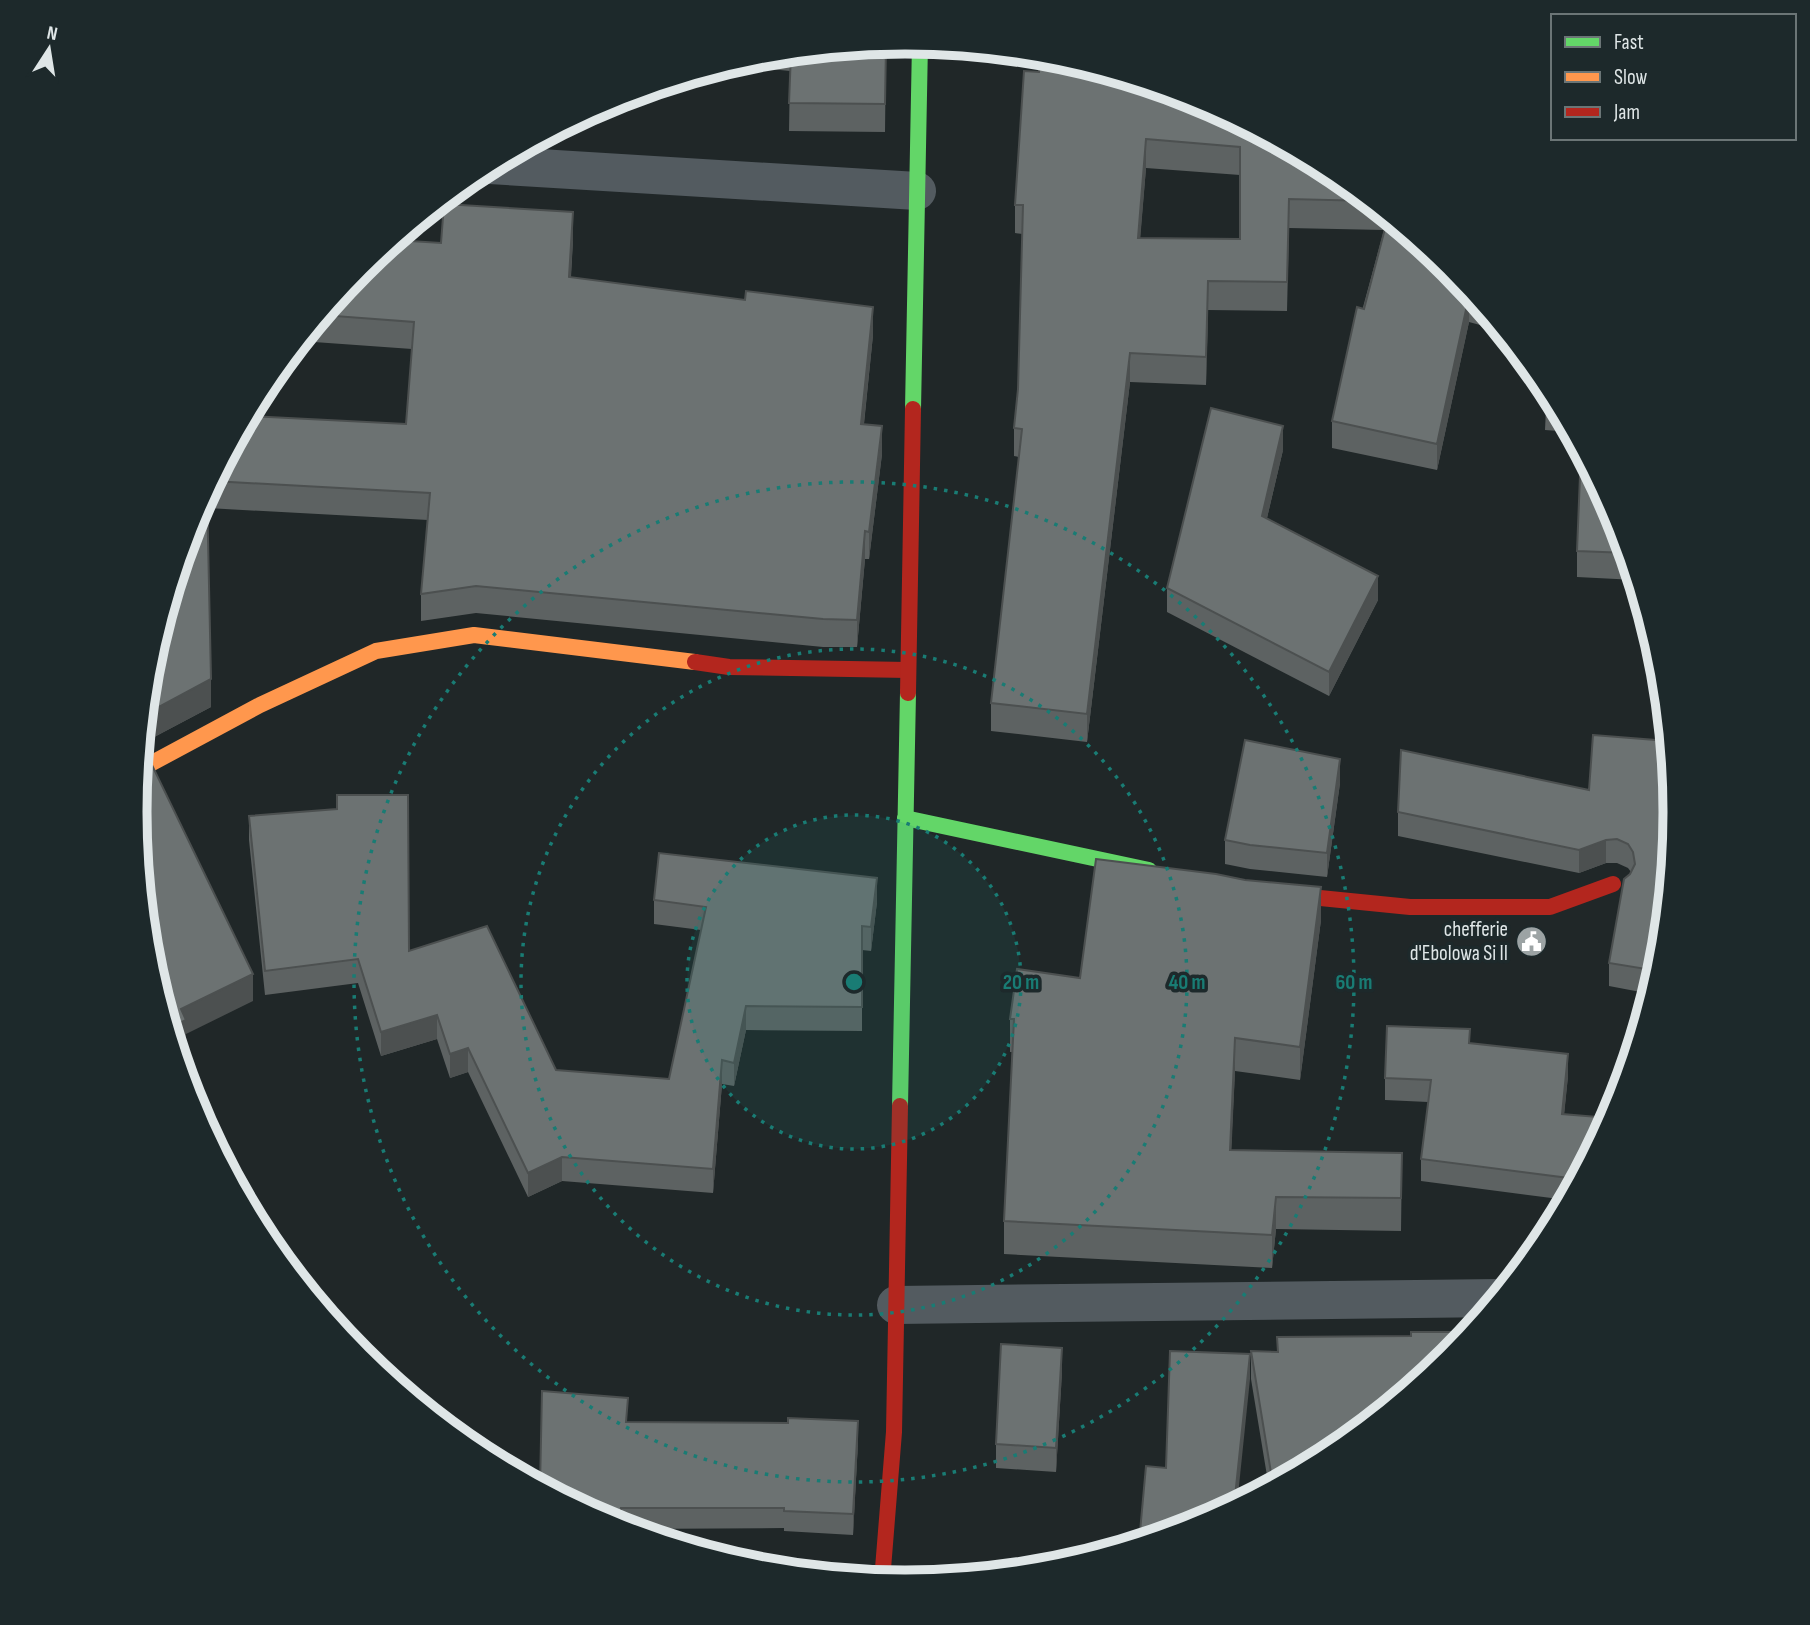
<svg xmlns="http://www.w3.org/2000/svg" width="1810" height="1625" font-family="'Sofia Sans Condensed',sans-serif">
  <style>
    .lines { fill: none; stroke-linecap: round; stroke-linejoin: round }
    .street { stroke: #535b60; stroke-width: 38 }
    .fast { stroke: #63d668; stroke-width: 16 }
    .slow { stroke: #ff974d; stroke-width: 16 }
    .jam { stroke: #b3261e; stroke-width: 16 }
    .wall { fill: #5d6262; fill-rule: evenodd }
    .shaded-wall { fill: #4c5050 }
    .building { fill: #6c7272; stroke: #4c5050; stroke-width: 2; fill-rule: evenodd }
    .ring { fill: none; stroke: #197c74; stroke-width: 3.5; stroke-dasharray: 3.5 7 }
    .labels { text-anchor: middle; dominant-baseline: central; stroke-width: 7; stroke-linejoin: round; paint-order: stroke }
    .poi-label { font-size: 21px; fill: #dfe6e7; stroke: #1d292b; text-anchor: end }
    .rim { fill: none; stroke: #dfe6e7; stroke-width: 9 }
    .centre { fill: #197c74; stroke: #1d292b; stroke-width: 3.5 }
    .ring-label { font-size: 21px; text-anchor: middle; font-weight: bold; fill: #197c74; stroke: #1d292b; stroke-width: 7; stroke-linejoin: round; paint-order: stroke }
  </style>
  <rect width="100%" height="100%" fill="#202728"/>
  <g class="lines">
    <g class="street">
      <polyline points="490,165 917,191"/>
      <polyline points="896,1305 1499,1298"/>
    </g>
    <g class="fast">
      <polyline points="913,409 920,43"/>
      <polyline points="905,818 1149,870"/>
      <polyline points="900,1106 908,693"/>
    </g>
    <polyline class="slow" points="139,770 260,705 376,651 474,635 695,662"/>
    <g class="jam">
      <polyline points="695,662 729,667 908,670"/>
      <polyline points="908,693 913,409"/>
      <polyline points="1270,893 1410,907 1550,907 1613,884"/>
      <polyline points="882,1581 894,1432 900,1106"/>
    </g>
  </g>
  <g class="wall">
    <polygon points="886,44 885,132 789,131 790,71 729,65 755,57"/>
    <path d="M1039,72L1333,172L1450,268L1502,331L1469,322L1437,470L1332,448V421L1384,230L1289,228L1287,311L1208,310L1206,385L1130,382L1087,742L991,731V703L1019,457L1014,456V428L1018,389L1023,234L1015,233V205ZM1146,168L1240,175V239L1140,238Z"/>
    <polygon points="573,240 571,277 873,335 864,424 882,454 869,559 865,559 857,647 823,647 476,613 421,621 421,594 428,520 207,508 211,707 141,744 149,662 193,517 248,416 406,424 412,349 300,341 360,267 441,243"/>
    <polygon points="1547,386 1571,432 1545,430"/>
    <polygon points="1283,450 1267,518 1378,600 1329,696 1167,612 1167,588"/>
    <polygon points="1617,518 1636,580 1577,577 1577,551"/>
    <polygon points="1668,741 1661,963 1651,994 1609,986 1609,963 1631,872 1628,868 1617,863 1606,863 1579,873 1398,836 1398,812 1589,790"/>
    <polygon points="1340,783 1327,877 1250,869 1225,864 1225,840"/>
    <polygon points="249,816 409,951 556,1070 669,1079 701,930 654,924 654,900 877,902 871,951 862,950 862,1031 746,1030 734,1086 722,1084 713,1193 562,1181 528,1197 468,1072 450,1078 437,1039 381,1056 358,983 265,995 249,840"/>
    <polygon points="1321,920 1300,1080 1235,1071 1231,1150 1402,1153 1401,1231 1276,1229 1272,1268 1004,1254 1004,1221 1012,1052 1010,1052 1010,1019 1080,978"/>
    <polygon points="1470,1043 1568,1076 1564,1114 1611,1118 1567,1200 1421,1181 1421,1159 1428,1102 1385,1100 1385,1078"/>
    <polygon points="1411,1336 1333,1453 1269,1488 1251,1379 1251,1351 1277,1352"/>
    <polygon points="1062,1372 1056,1472 996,1468 996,1444"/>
    <polygon points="627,1422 858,1442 853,1535 784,1531 784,1528 625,1529 610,1524 540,1487"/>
  </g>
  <g class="shaded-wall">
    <polygon points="1146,139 1146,168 1138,266 1138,238"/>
    <polygon points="573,212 573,240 569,304 569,277"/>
    <polygon points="1208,281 1208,310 1206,385 1206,357"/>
    <polygon points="1469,296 1469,322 1437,470 1437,444"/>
    <polygon points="873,307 873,335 861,451 861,424"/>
    <polygon points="1130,353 1130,382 1087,742 1087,714"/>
    <polygon points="882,426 882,454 869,559 869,532"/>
    <polygon points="1283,426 1283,450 1262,539 1262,516"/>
    <polygon points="865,531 865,559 857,647 857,620"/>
    <polygon points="1378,576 1378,600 1329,696 1329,672"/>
    <polygon points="211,679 211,707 141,744 144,715"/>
    <polygon points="1340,759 1340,783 1327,877 1327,853"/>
    <polygon points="1606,840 1606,863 1579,873 1579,850"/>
    <polygon points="877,878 877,902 871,951 871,927"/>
    <polygon points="1321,887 1321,920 1300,1080 1300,1047"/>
    <polygon points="253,974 253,1001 186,1034 186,1048 177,1053 170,1028 181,1009"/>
    <polygon points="746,1006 746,1030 734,1086 734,1063"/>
    <polygon points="437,1015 437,1039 381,1056 381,1032"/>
    <polygon points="1235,1038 1235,1071 1230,1183 1230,1150"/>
    <polygon points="468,1048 468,1072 450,1078 450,1054"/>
    <polygon points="1568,1054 1568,1076 1562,1136 1562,1114"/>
    <polygon points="722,1060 722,1084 713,1193 713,1169"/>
    <polygon points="562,1157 562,1181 528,1197 528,1173"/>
    <polygon points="1276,1197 1276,1229 1272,1268 1272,1235"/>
    <polygon points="1062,1348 1062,1372 1056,1472 1056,1448"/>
    <polygon points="1250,1354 1250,1379 1237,1505 1234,1506"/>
    <polygon points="858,1421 858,1442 853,1535 853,1514"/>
  </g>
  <g class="building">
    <polygon points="886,44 885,104 789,103 791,53"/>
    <path d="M1041,55L1056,57L1200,101L1333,172L1369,201L1289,199L1287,282L1208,281L1206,357L1130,353L1087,714L991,703L1022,429L1014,428L1018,389L1023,205H1015L1024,71L1039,72ZM1146,139L1240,147V239L1138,238Z"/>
    <polygon points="444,204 573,212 569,277 745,300 746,291 873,307 861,424 882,426 869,532 865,531 857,620 823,619 476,586 421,594 430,493 213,481 248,416 406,424 414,322 321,315 360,267 394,240 441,243"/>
    <polygon points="1388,217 1450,268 1474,297 1469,296 1437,444 1332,421 1357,307 1364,309"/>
    <polygon points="1547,386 1556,404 1545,404"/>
    <polygon points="1211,408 1283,426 1262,516 1378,576 1329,672 1167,588"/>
    <polygon points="1581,451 1617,518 1628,553 1577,551"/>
    <polygon points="207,492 211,679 144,715 149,662 193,517"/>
    <polygon points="1593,735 1668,741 1675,813 1661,963 1658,971 1609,963 1624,879 1630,874 1635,864 1633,852 1628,844 1617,839 1606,840 1579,850 1398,812 1401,750 1589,790"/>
    <polygon points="1245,740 1340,759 1327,853 1250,845 1225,840"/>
    <polygon points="150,761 253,974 181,1009 186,1020 170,1028 172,1037 149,962 135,812 139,764"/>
    <polygon points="337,795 408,795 409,951 487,926 556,1070 669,1079 706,907 654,900 659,853 877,878 871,927 862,926 862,1007 746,1006 734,1063 722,1060 713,1169 562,1157 528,1173 468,1048 450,1054 437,1015 381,1032 358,959 265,971 249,816 337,809"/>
    <polygon points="1096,859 1216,874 1245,880 1321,887 1300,1047 1235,1038 1230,1150 1402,1153 1401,1198 1276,1197 1272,1235 1004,1221 1014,1019 1010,1019 1017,969 1080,978"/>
    <polygon points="1387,1026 1470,1029 1469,1043 1568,1054 1562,1114 1611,1118 1576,1184 1576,1179 1421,1159 1431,1080 1385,1078"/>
    <polygon points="1411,1332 1470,1332 1450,1358 1333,1453 1273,1485 1251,1351 1278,1352 1277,1337 1411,1336"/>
    <polygon points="1001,1344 1062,1348 1056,1448 996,1444"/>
    <polygon points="1170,1351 1250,1354 1234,1506 1199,1524 1139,1543 1146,1466 1166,1468"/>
    <polygon points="542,1391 628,1398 626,1422 788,1423 788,1418 858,1421 853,1514 784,1511 784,1508 621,1508 621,1516 590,1514 540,1487"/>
  </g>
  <circle cx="854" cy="982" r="167" fill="#197c74" fill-opacity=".12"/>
  <g class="ring">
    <circle cx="854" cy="982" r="167"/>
    <circle cx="854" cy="982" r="333"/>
    <circle cx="854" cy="982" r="500"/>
  </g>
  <defs>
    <symbol id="civic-disc" viewBox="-11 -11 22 22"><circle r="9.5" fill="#9ca3a4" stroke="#1d292b"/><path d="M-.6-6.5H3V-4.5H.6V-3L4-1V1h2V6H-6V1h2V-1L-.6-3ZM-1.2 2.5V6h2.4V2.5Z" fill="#fff"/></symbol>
  </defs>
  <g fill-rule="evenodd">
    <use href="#civic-disc" x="1514" y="924" width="35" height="35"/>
  </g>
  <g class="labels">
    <g class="poi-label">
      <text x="1508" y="929">chefferie<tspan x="1508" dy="24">d'Ebolowa Si II</tspan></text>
    </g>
  </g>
  <path d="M0 0H1810V1625H0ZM147 812a758 758 0 1 1 1516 0a758 758 0 1 1-1516 0Z" fill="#1d292b" fill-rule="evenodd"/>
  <path class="rim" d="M147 812a758 758 0 1 1 1516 0a758 758 0 1 1-1516 0Z"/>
  <circle cx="854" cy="982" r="10" class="centre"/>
  <g class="ring-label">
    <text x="1021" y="989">20 m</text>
    <text x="1187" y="989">40 m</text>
    <text x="1354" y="989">60 m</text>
  </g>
  <rect x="1551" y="14" width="245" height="126" fill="#1d292b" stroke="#6b7576" stroke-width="2"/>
  <rect x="1565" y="37" width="35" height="10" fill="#63d668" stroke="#6b7576" stroke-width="2"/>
  <text x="1614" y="49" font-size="21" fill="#dfe6e7">Fast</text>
  <rect x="1565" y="72" width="35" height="10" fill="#ff974d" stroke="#6b7576" stroke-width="2"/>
  <text x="1614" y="84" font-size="21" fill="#dfe6e7">Slow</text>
  <rect x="1565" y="107" width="35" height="10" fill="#b3261e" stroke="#6b7576" stroke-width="2"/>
  <text x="1614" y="119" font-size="21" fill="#dfe6e7">Jam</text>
  <g transform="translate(49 49) rotate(12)" stroke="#1d292b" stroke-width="5" paint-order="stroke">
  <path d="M0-5L12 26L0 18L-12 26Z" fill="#dfe6e7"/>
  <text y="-10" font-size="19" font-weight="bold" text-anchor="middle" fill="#dfe6e7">N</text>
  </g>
</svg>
